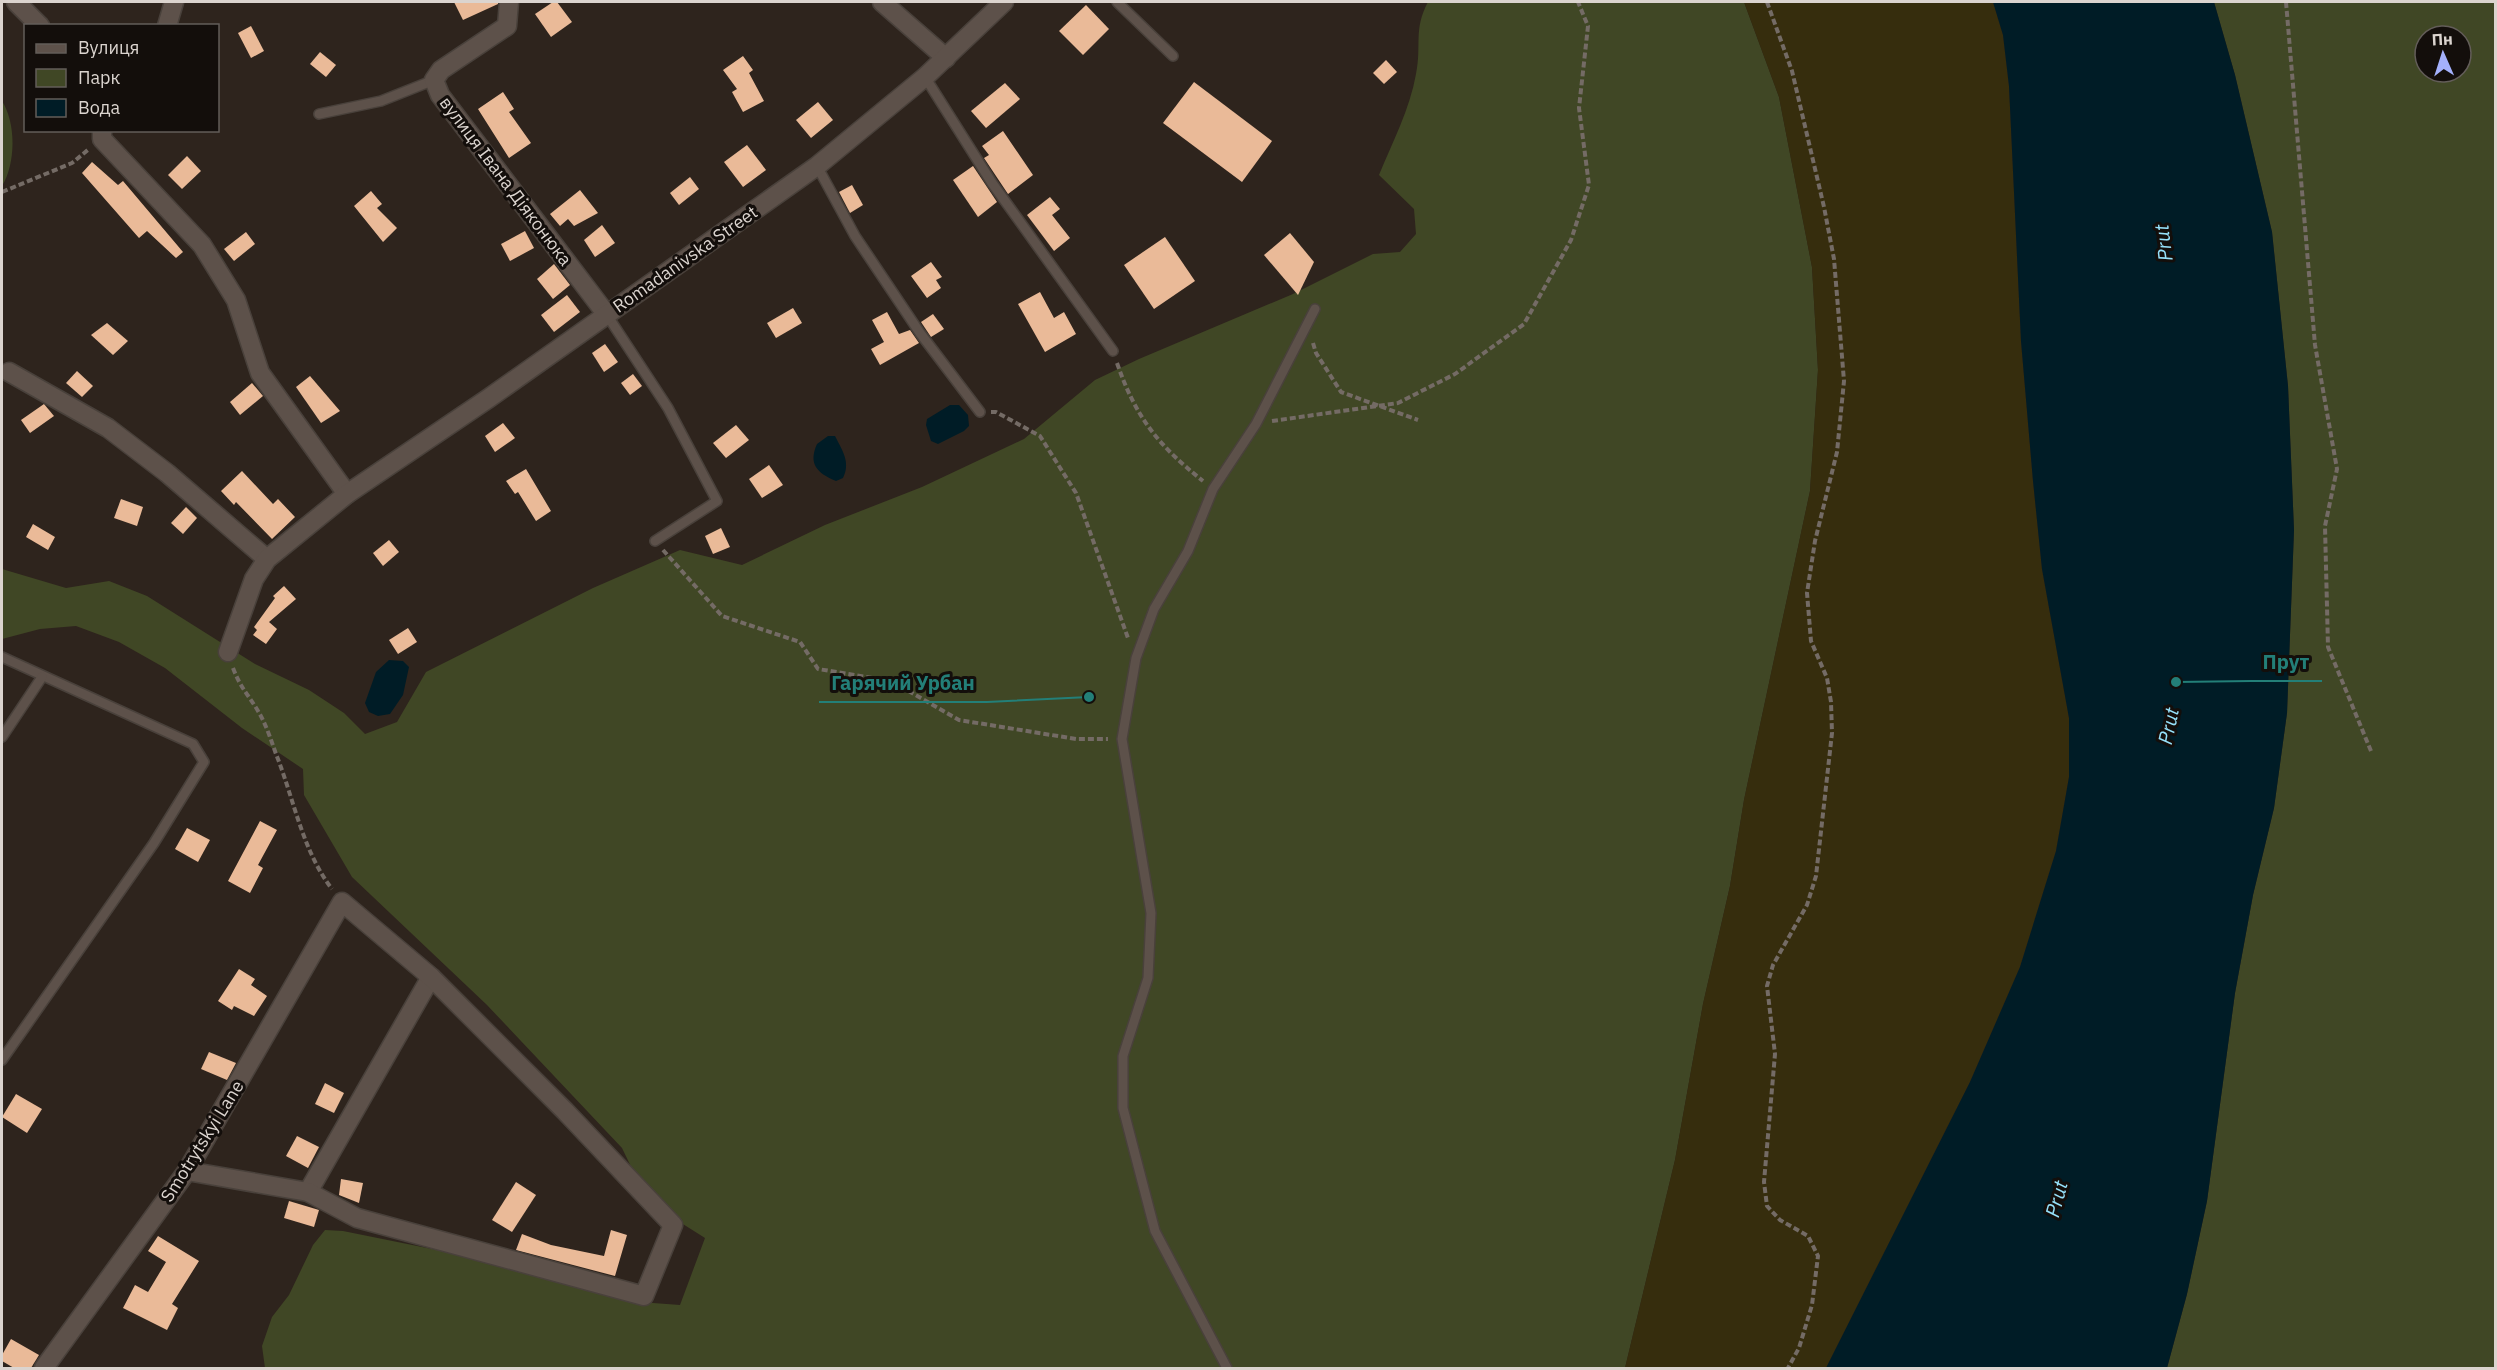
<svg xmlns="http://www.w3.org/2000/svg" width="2497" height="1370" font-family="'IBM Plex Sans',sans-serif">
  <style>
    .green { fill: #404725; fill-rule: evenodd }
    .sand { fill: #362d0d }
    .water { fill: #001c26 }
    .building { fill: #eaba98 }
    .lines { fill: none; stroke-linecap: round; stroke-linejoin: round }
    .lane-casing { stroke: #49413b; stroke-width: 12 }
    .street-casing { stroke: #49413b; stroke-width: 21 }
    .path { stroke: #746b65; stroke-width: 4; stroke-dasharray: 6 3; stroke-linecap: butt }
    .lane { stroke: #5d514a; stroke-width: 9 }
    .street { stroke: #5d514a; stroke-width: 18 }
    .labels { text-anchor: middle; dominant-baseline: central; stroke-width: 6; stroke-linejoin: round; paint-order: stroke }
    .street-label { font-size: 18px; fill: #dbd4cf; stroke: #130e0b }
    .water-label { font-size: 20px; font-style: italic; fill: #96e1fa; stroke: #130e0b }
    .leader { fill: none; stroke: #237f78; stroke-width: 2 }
    .callout-dot { fill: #237f78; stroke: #130e0b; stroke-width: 2 }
    .callout-label { font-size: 20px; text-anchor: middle; font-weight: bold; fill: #237f78; stroke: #130e0b; stroke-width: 6; stroke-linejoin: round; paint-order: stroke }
  </style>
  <rect width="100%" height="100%" fill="#2e241d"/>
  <g class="green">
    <path d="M1428,2H1744L1779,97L1812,267L1818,370L1810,491L1744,800L1730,886L1703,1004L1675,1160L1625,1368H265L262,1346L272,1317L289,1295L313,1245L325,1230L343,1231L437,1250L653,1303L680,1305L705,1238L648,1202L622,1148L487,1005L352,877L304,795L303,769L242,728L165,668L119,642L76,626L40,629L2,639V569L66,588L109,581L147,596L255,664L309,690L344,713L365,734L397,722L426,672L593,588L680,550L742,565L825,525L922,487L1024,439L1095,380L1139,359L1293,294L1373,254L1400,252L1416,234L1414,209L1379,175C1392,143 1410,109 1416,74C1422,45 1413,30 1428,2Z"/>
    <path d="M2214,2H2495V1368H2167L2187,1294L2207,1201L2235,993L2253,895L2274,808L2287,713L2294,530L2288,386L2272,232L2235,75ZM2425,36H2461V72H2425Z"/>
    <path d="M2,101C16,123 16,163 2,186Z"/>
  </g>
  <polygon class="sand" points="1744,2 1993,2 2003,35 2009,86 2021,341 2033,481 2042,569 2069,718 2069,777 2056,851 2020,967 1970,1082 1826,1368 1625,1368 1675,1160 1703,1004 1730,886 1744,800 1810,491 1818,370 1812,267 1779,97"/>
  <g class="water">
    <polygon points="1993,2 2214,2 2235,75 2272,232 2288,386 2294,530 2287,713 2274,808 2253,895 2235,993 2207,1201 2187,1294 2167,1368 1826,1368 1970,1082 2020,967 2056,851 2069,777 2069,718 2042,569 2033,481 2021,341 2009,86 2003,35"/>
    <polygon points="950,405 959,405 968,415 969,426 964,431 938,444 931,441 926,425 927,419"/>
    <path d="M828,436H835C842,450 851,462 843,478L836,481C817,473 808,464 817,444Z"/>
    <polygon points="389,660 403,661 409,667 403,695 390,714 378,716 369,712 365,703 376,672"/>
  </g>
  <g class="building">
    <polygon points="454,2 498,2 498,4 463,20"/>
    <polygon points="553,2 557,2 572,22 551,37 535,14"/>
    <polygon points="1086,5 1109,29 1083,55 1059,31"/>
    <polygon points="251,26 264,51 251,58 238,33"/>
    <polygon points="320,52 336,65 326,77 310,64"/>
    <polygon points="743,56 753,70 749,73 764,101 743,112 732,92 737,89 723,70"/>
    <polygon points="1386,60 1397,72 1384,84 1373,73"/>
    <polygon points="1194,82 1272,141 1242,182 1163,123"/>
    <polygon points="1005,83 1020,99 986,128 971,111"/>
    <polygon points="503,92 514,109 509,112 531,143 509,158 478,109"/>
    <polygon points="818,102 833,120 811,138 796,120"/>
    <polygon points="1003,131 1033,175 1008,194 984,158 989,155 982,146"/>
    <polygon points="747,145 766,170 743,187 724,162"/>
    <polygon points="187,156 201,171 182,189 168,175"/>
    <polygon points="92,162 118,185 123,181 183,252 176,258 147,231 139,238 82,173"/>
    <polygon points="973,166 997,202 978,217 953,180"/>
    <polygon points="690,177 699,189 679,205 670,193"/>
    <polygon points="852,185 863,205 850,213 839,192"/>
    <polygon points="580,190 598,213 574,226 568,219 560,226 550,214"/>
    <polygon points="371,191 382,204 377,208 397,228 383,242 354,206"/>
    <polygon points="1050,197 1060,209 1052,215 1070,238 1054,251 1027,215"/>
    <polygon points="602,225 615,243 595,257 584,240"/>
    <polygon points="525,231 534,248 510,261 501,244"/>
    <polygon points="246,232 255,244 234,261 224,249"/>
    <polygon points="1290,233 1314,262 1298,295 1264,255"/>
    <polygon points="1165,237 1195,281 1154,309 1124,265"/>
    <polygon points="931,262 942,277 936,280 941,288 927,298 911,276"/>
    <polygon points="554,264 570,285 553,299 537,279"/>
    <polygon points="1040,292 1054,318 1064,312 1076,334 1045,352 1018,304"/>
    <polygon points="567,295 580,312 554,332 541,315"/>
    <polygon points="793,308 802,323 776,338 767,323"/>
    <polygon points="887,312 899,334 910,330 919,343 880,365 871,349 884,342 872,320"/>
    <polygon points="933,314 944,329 931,337 921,322"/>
    <polygon points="107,323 128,341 113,355 91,335"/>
    <polygon points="605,344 618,362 604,372 592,353"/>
    <polygon points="77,371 93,386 82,397 66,383"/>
    <polygon points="633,374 642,386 630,395 621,383"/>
    <polygon points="310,376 340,411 321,423 296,387"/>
    <polygon points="252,383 263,396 240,415 230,402"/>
    <polygon points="44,404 54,416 30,433 21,420"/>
    <polygon points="503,423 515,438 495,452 485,436"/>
    <polygon points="736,425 749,440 726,458 713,443"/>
    <polygon points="769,465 783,485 762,498 749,479"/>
    <polygon points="526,469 551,511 536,521 518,492 515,494 506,481"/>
    <polygon points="242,471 273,504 278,499 295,517 272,539 236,502 234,505 221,491"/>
    <polygon points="121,499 143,507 137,526 114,518"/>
    <polygon points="186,507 197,518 183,534 171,523"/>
    <polygon points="33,524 55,537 48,550 26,537"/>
    <polygon points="721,528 730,547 713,554 705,536"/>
    <polygon points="389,540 399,552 383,566 373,553"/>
    <polygon points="284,586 296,599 269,622 277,629 266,644 253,635 257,630 254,627 275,598 273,596"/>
    <polygon points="408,628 417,642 398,654 389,640"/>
    <polygon points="260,821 277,830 258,865 263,868 250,893 228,881"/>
    <polygon points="187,828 210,840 198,862 175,849"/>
    <polygon points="239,969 255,979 251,985 267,996 254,1016 234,1006 232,1010 218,1001"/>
    <polygon points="209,1052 236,1063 227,1080 201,1069"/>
    <polygon points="325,1083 344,1093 334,1113 315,1104"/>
    <polygon points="16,1094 42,1109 27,1133 2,1117"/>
    <polygon points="297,1136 319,1147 308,1168 286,1156"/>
    <polygon points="341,1179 363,1183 359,1203 339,1195"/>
    <polygon points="516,1182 536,1195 512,1232 492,1220"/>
    <polygon points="289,1201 319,1210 314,1227 284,1218"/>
    <polygon points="611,1230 627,1235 615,1276 516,1250 522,1234 551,1245 604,1256"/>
    <polygon points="158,1236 199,1261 172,1304 178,1308 167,1330 123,1308 135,1285 148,1292 166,1262 148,1251"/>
    <polygon points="11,1339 39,1355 31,1368 14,1368 2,1361 2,1355"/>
  </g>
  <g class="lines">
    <defs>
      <g id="lane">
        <polyline points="1117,2 1173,56"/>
        <polyline points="925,77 992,183 1113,351"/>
        <polyline points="319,114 381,101 434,80"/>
        <polyline points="817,166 855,236 920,333 980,412"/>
        <polyline points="607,315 668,408 717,501 655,541"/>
        <polyline points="2,657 193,744 204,762 154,843 2,1060"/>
        <polyline points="2,737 42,677"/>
        <polyline points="1227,1368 1155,1231 1123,1108 1123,1056 1148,978 1151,913 1122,739 1136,658 1154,609 1188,551 1213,489 1256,424 1315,309"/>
      </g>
      <g id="street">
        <polyline points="16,2 40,26"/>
        <polyline points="509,2 507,26 441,70 434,80 440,95 607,315"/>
        <polyline points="882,2 946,58"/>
        <polyline points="167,26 174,2"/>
        <polyline points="102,130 102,139 202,245 236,300 260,373 347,494"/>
        <polyline points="9,372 108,428 167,473 267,559"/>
        <polyline points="228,652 254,579 267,559 347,494 489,398 817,166 925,77 1004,2"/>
        <polyline points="308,1192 431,977"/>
        <polyline points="44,1368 187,1171 342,902 431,977 565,1111 673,1225 644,1296 357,1218 308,1192 187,1171"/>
      </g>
    </defs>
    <use href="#lane" class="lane-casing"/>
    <use href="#street" class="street-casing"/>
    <g class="path">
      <polyline points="1767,2 1792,71 1824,207 1834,259 1844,381 1837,452 1815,541 1807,593 1811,641 1827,678 1831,702 1832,733 1816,876 1807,905 1773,965 1767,986 1775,1054 1764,1182 1767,1206 1780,1220 1808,1236 1818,1256 1812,1305 1799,1348 1788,1368"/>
      <polyline points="2286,2 2315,345 2337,469 2325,526 2328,647 2371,751"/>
      <polyline points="2,192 72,163 89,149"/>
      <polyline points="1313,343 1316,353 1341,392 1418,420"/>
      <path d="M1117,363C1136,418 1158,445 1203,481"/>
      <polyline points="991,412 996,412 1040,436 1076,493 1128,638"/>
      <polyline points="1272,421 1398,403 1455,374 1524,324 1571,240 1589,185 1579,108 1588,26 1578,2"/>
      <polyline points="663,550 722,616 800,642 818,669 891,681 959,720 1076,739 1108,739"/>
      <path d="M233,668C241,689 248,694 258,711C266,724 271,740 276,754C294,799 302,850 332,889"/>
    </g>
    <use href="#lane" class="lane"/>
    <use href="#street" class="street"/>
  </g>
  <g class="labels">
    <g class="street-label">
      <text transform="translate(506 181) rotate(53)">вулиця Івана Діяконюка</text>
      <text transform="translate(685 259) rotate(-35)">Romadanivska Street</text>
      <text transform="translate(202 1141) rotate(-58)">Smotrytskyi Lane</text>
    </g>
    <g class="water-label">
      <text transform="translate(2163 243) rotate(-97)">Prut</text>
      <text transform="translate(2168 726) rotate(-78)">Prut</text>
      <text transform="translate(2056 1199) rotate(-75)">Prut</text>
    </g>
  </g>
  <path class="leader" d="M2176 682L2251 681H2322M1089 697L987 702H819"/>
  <g class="callout-dot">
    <circle cx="2176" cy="682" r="6"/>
    <circle cx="1089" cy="697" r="6"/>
  </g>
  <g class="callout-label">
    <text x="2286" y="669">Прут</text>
    <text x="903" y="690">Гарячий Урбан</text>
  </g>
  <rect width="2497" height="1370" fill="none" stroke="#dbd4cf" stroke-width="6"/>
  <rect x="24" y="24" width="195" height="108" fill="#130e0b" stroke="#635d59" stroke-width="1.5"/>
  <rect x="36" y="44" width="30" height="9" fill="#5d514a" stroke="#635d59" stroke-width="1.5"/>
  <text x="78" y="54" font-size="18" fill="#dbd4cf">Вулиця</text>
  <rect x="36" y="69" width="30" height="18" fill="#404725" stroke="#635d59" stroke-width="1.5"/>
  <text x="78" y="84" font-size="18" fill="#dbd4cf">Парк</text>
  <rect x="36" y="99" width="30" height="18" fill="#001c26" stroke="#635d59" stroke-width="1.5"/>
  <text x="78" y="114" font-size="18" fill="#dbd4cf">Вода</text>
  <g transform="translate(2443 54) rotate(357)"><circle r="28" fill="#130e0b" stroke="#635d59" stroke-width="1.5"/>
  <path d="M0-4.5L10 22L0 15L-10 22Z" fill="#a4b1fc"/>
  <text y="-9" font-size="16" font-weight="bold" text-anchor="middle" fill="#dbd4cf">Пн</text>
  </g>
</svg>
